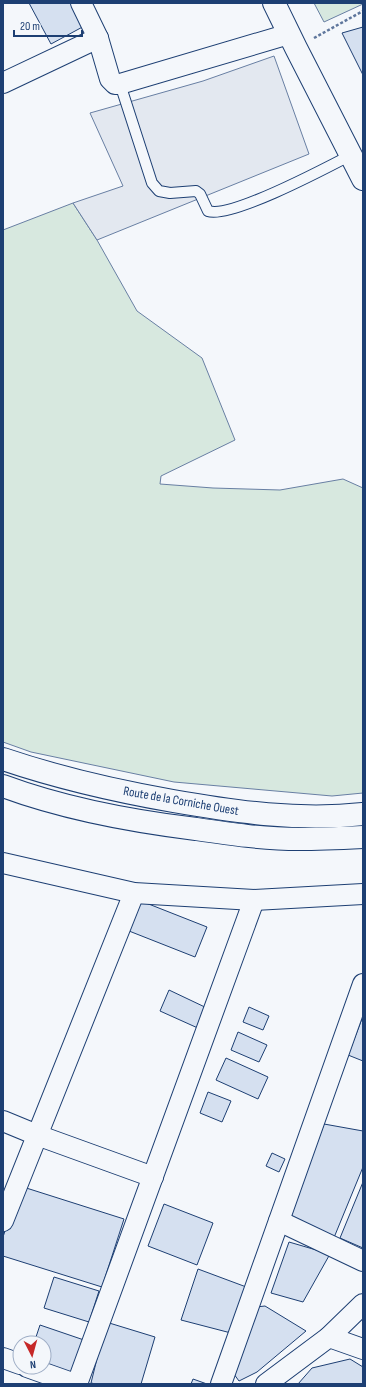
<svg xmlns="http://www.w3.org/2000/svg" width="366" height="1387" font-family="'Sofia Sans Condensed',sans-serif">
  <style>
    .green { fill: #d7e8df; stroke: #687fa3 }
    .parking { fill: #e3e8f0; stroke: #687fa3 }
    .building { fill: #d5e0f0; stroke: #1d3f73 }
    .lines { fill: none; stroke-linecap: round; stroke-linejoin: round }
    .lane-casing { stroke: #1d3f73; stroke-width: 12 }
    .street-casing { stroke: #1d3f73; stroke-width: 22 }
    .secondary-casing { stroke: #1d3f73; stroke-width: 24 }
    .highway-casing { stroke: #1d3f73; stroke-width: 24 }
    .path { stroke: #5e769c; stroke-width: 2.5; stroke-dasharray: 3 2; stroke-linecap: butt }
    .lane { stroke: #f4f7fb; stroke-width: 10 }
    .street { stroke: #f4f7fb; stroke-width: 20 }
    .secondary { stroke: #f4f7fb; stroke-width: 22 }
    .highway { stroke: #f4f7fb; stroke-width: 22 }
    .labels { text-anchor: middle; dominant-baseline: central; stroke-width: 3; stroke-linejoin: round; paint-order: stroke }
    .street-label { font-size: 13px; fill: #1d3f73; stroke: #f4f7fb }
  </style>
  <rect width="100%" height="100%" fill="#f4f7fb"/>
  <g class="green">
    <polygon points="314,3 363,3 363,4 324,22"/>
    <polygon points="73,203 97,240 137,311 202,358 235,440 161,476 160,484 213,488 280,490 343,479 363,488 363,793 332,796 174,782 31,752 3,742 3,230"/>
  </g>
  <polygon class="parking" points="274,56 309,154 97,240 73,203 123,186 90,113 203,81"/>
  <g class="building">
    <polygon points="29,3 76,3 88,24 51,44"/>
    <polygon points="363,27 363,75 342,33"/>
    <polygon points="141,901 207,927 195,957 129,931"/>
    <polygon points="169,990 209,1009 200,1029 160,1011"/>
    <polygon points="249,1007 269,1016 263,1030 243,1022"/>
    <polygon points="363,1016 363,1061 348,1055"/>
    <polygon points="238,1032 267,1045 259,1062 231,1050"/>
    <polygon points="226,1058 268,1077 258,1099 216,1080"/>
    <polygon points="208,1092 231,1101 222,1122 200,1113"/>
    <polygon points="324,1124 363,1131 363,1167 333,1240 289,1219"/>
    <polygon points="272,1153 285,1159 279,1172 266,1166"/>
    <polygon points="363,1182 363,1248 340,1238"/>
    <polygon points="20,1186 124,1219 102,1287 3,1256 3,1237"/>
    <polygon points="164,1204 213,1223 197,1265 148,1246"/>
    <polygon points="289,1242 330,1254 303,1302 271,1293"/>
    <polygon points="198,1269 249,1288 231,1333 181,1320"/>
    <polygon points="54,1277 99,1291 89,1322 44,1308"/>
    <polygon points="265,1306 306,1331 257,1372 239,1381 231,1370 256,1307"/>
    <polygon points="106,1322 155,1337 141,1384 96,1384 91,1383"/>
    <polygon points="40,1325 84,1340 73,1374 44,1365 44,1343 34,1343"/>
    <polygon points="350,1359 363,1367 363,1384 298,1384 312,1368"/>
    <polygon points="193,1379 207,1384 191,1384"/>
  </g>
  <g class="lines">
    <defs>
      <path id="lane" d="M120,84L152,183L159,191L170,193L196,191L200,194L208,211C230,219 326,168 351,155"/>
      <g id="street">
        <polyline points="81,3 98,38 110,79 115,84 120,84 289,34"/>
        <polyline points="3,83 98,38"/>
        <polyline points="3,863 134,893 254,900 363,894"/>
        <polyline points="3,1121 37,1135 153,1177"/>
        <polyline points="3,1221 134,893"/>
        <polyline points="279,1221 363,1261"/>
        <polyline points="329,1337 363,1349"/>
        <polyline points="3,1358 20,1364"/>
        <polyline points="27,1367 75,1384"/>
        <polyline points="77,1384 254,900"/>
        <polyline points="221,1384 363,984"/>
        <polyline points="266,1384 329,1337 363,1304"/>
      </g>
      <polyline id="secondary" points="274,3 296,48 363,179"/>
      <g id="highway">
        <path d="M3,759C59,778 116,791 173,801C236,812 299,821 363,814"/>
        <path d="M3,786C65,809 130,821 196,829C230,834 264,839 299,839C320,839 342,838 363,837"/>
      </g>
    </defs>
    <use href="#lane" class="lane-casing"/>
    <use href="#street" class="street-casing"/>
    <use href="#secondary" class="secondary-casing"/>
    <use href="#highway" class="highway-casing"/>
    <polyline class="path" points="314,38 363,11"/>
    <use href="#lane" class="lane"/>
    <use href="#street" class="street"/>
    <use href="#secondary" class="secondary"/>
    <use href="#highway" class="highway"/>
  </g>
  <g class="labels">
    <g class="street-label">
      <text transform="translate(181 801) rotate(10)">Route de la Corniche Ouest</text>
    </g>
  </g>
  <rect width="366" height="1387" fill="none" stroke="#1d3f73" stroke-width="8"/>
  <g transform="translate(32 1355) rotate(174)"><circle r="19" fill="#f4f7fb" stroke="#9eadc5"/>
  <path d="M0-3L7 15L0 10L-7 15Z" fill="#c62828"/>
  <text y="-6" font-size="11" font-weight="bold" text-anchor="middle" fill="#1d3f73">N</text>
  </g>
  <path d="M14 30v6h68v-6" fill="none" stroke="#1d3f73" stroke-width="2"/>
  <text x="20" y="30" font-size="12" fill="#1d3f73" stroke="#f4f7fb" stroke-width="3" paint-order="stroke">20 m</text>
</svg>
